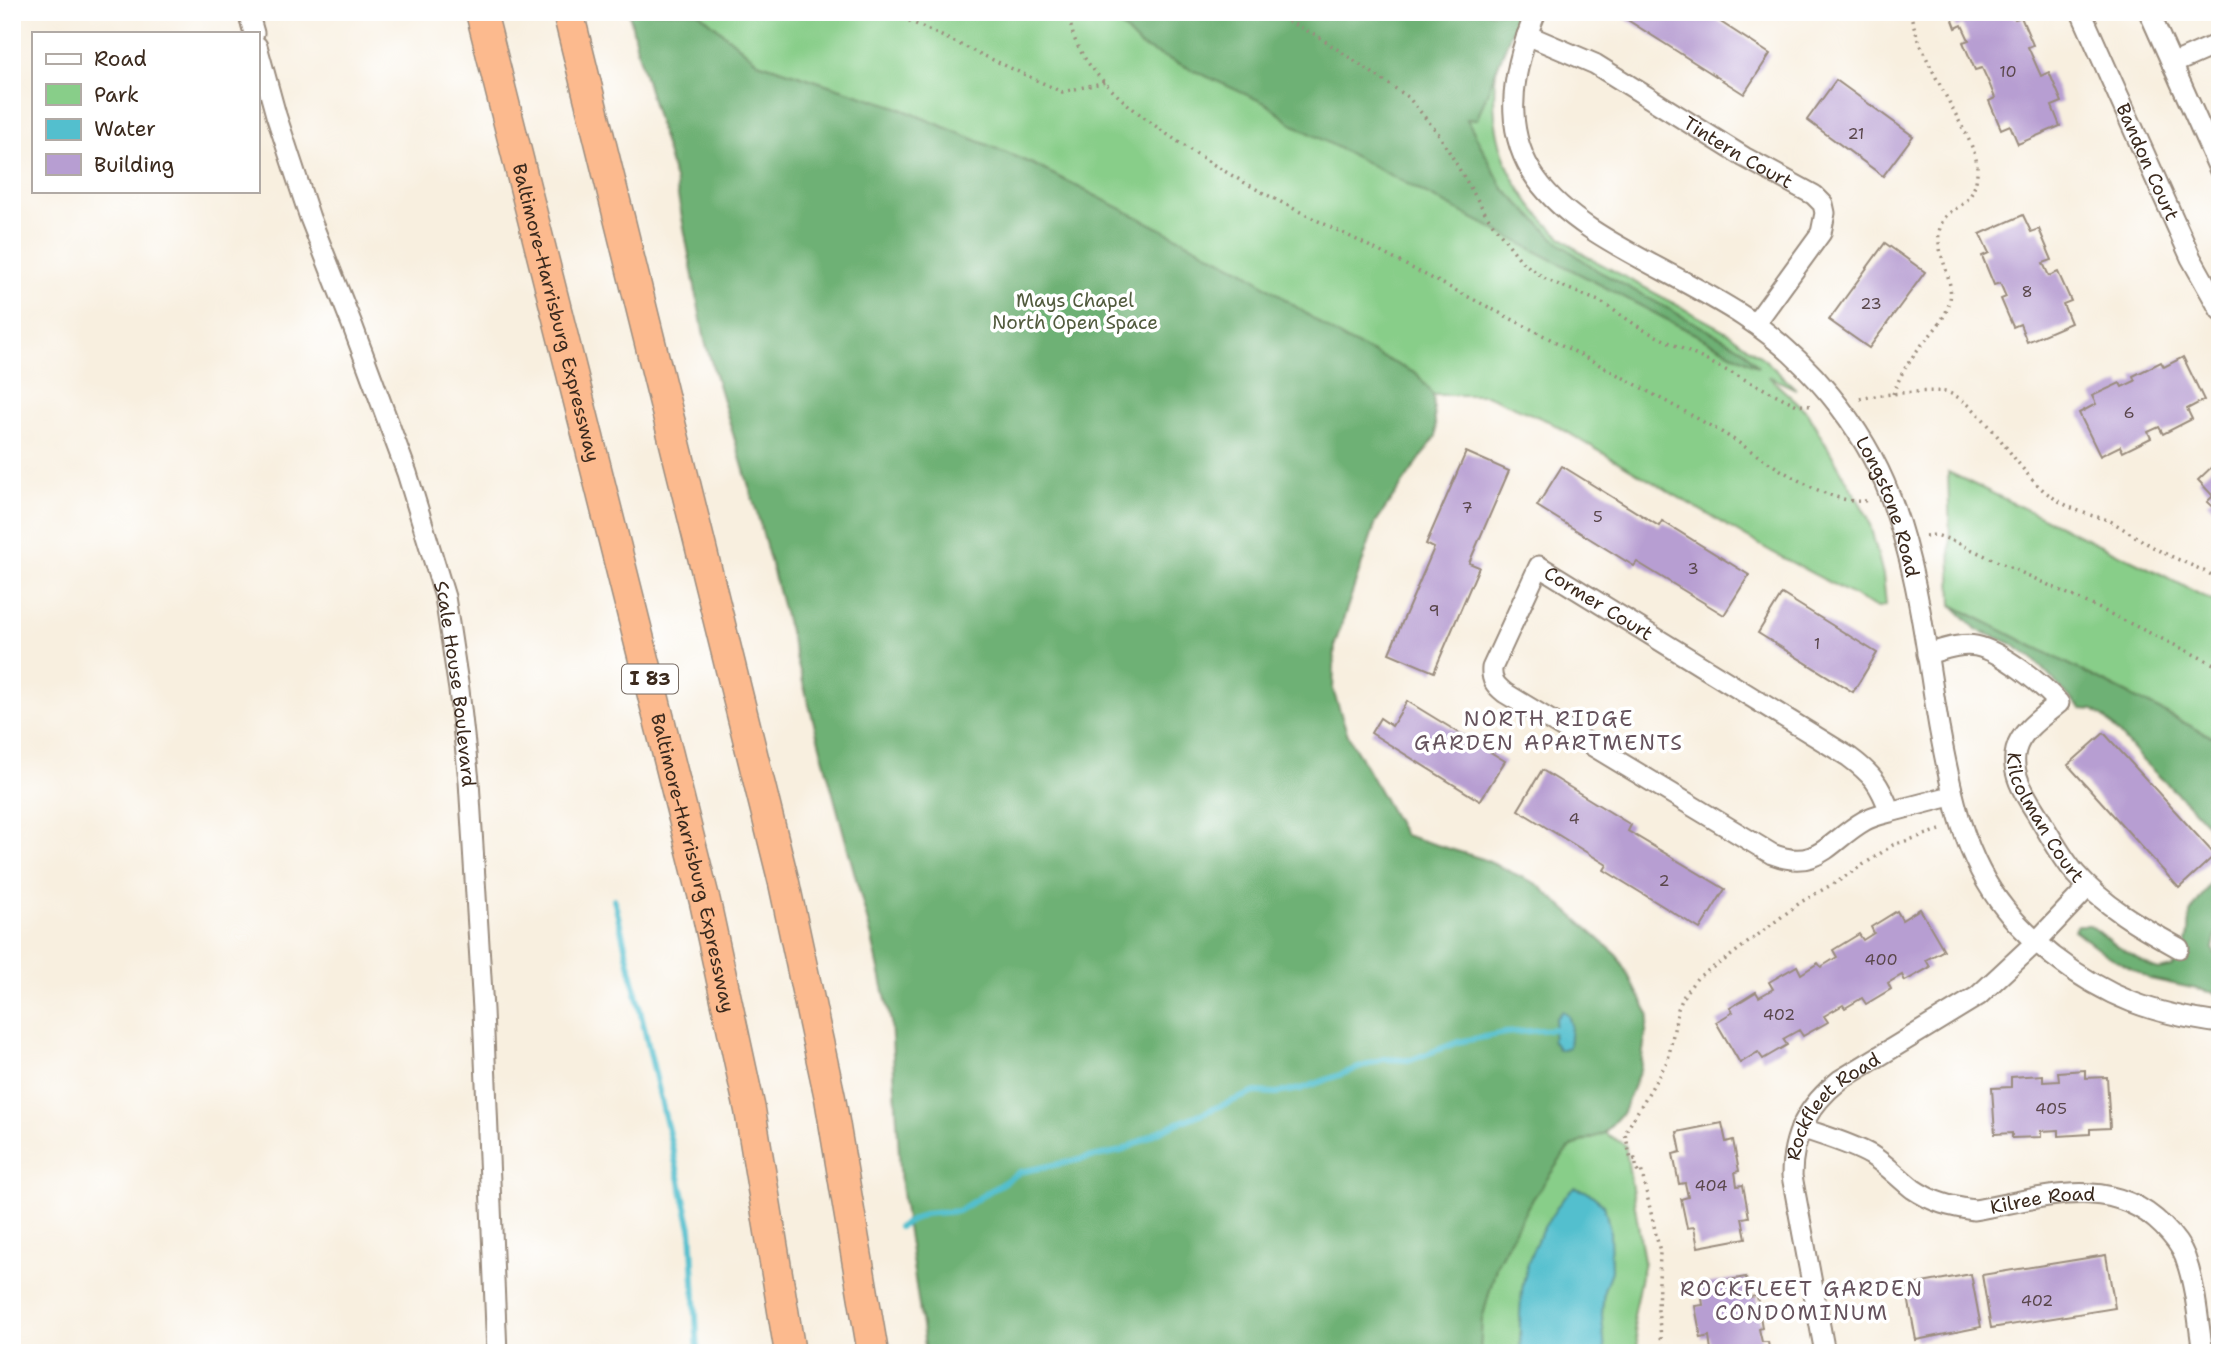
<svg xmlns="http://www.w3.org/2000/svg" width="2232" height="1365" font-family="'Shantell Sans',sans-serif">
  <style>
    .green { fill: #88ce89; stroke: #627c54; stroke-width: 2 }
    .forest { fill: #6eb175; stroke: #546e4a; stroke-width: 2 }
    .water { fill: #53bfce; stroke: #477476; stroke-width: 2 }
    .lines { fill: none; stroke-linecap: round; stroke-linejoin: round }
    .stream { stroke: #53bfce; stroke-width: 6 }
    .building { fill: #b79ed2 }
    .minor-casing { stroke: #9a8c7e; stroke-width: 23 }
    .highway-casing { stroke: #9a8c7e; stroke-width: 33 }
    .path { stroke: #9a8c7e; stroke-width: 3.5; stroke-dasharray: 2 5; stroke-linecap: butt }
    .minor { stroke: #fff; stroke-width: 19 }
    .highway { stroke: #fcba8e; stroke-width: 30 }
    .labels { text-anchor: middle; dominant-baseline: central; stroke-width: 7; stroke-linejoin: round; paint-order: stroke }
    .number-label { font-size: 16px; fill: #5a474b }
    .shield { fill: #fff; stroke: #766a62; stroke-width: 2 }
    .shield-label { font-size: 18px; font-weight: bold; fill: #3b2a1e }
    .street-label { font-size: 19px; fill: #3b2a1e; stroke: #fff }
    .park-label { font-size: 19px; fill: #525b3e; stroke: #fff }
    .neighbourhood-label { font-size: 21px; letter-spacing: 2px; fill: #66535d; stroke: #fff }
  </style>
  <rect width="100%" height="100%" fill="#fff"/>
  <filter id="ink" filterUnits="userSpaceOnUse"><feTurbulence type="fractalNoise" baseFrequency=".0143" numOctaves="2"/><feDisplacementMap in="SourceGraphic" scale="14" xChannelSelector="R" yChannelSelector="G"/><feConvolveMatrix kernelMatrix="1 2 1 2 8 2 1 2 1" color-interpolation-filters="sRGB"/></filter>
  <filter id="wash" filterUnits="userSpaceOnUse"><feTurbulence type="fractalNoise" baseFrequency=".00686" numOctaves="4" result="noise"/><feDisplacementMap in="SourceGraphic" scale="28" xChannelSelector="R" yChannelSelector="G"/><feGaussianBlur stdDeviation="1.57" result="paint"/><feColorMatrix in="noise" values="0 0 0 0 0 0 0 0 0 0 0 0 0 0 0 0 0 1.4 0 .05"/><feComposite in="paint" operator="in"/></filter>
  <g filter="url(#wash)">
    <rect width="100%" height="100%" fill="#f8efdf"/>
    <g class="green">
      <path d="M698,12H1514C1509,27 1501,43 1498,58C1482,143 1517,209 1586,256L1729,333L1764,359L1796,389L1768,376L1807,412L1868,517L1883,575L1886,605L1877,608L1772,552L1548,421L1486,395H1433L1417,374L1184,853L1563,1109L1625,1145L1644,1261L1633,1316L1639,1353H961L1071,1075L720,31Z"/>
      <polygon points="1948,472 2161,574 2220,605 2220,741 1952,605"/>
    </g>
    <g class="forest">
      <polygon points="629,12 698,12 758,62 894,106 1033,164 1244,271 1340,337 1417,374 1433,395 1436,436 1376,522 1335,644 1333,690 1348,735 1404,835 1483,859 1537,884 1617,955 1649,1014 1640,1070 1623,1112 1603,1134 1583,1141 1568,1149 1528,1206 1497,1264 1482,1320 1480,1353 926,1353 901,1186 891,1022 871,934 759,520 705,341 675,180 637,49"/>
      <polygon points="1107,12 1519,12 1477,119 1467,119 1503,188 1559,243 1598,271 1743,349 1758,367 1292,124 1267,104 1140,46"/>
      <polygon points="1952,605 2220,741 2220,838 2191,807 2141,759 2105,718 2094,710 2081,709 2032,658 2010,643 1977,630"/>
      <polygon points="2220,864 2220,919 2213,949 2218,959 2220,957 2220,994 2150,979 2107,955 2074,930 2077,925 2090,925 2117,946 2153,968 2159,970 2172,967 2186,946 2189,933 2190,913 2216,875"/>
    </g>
    <g class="water">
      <polygon points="1562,1011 1568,1015 1571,1025 1569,1047 1559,1050 1552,1040 1556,1018"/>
      <path d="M1575,1188L1588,1192L1604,1205L1610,1230L1611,1271L1604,1290L1602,1315L1605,1353H1521C1517,1299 1522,1257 1554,1212C1560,1203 1565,1194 1575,1188Z"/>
    </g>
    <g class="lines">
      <g class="stream">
        <polyline points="614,899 691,1228 698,1353"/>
        <polyline points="899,1227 924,1214 958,1211 1020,1172 1121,1151 1168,1127 1255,1092 1276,1093 1301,1089 1383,1059 1411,1060 1458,1042 1505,1033 1554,1029"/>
      </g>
    </g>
    <g id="blocks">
      <g class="building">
        <polygon points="1615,12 1705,12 1770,54 1744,94"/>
        <polygon points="1950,12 2012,12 2015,19 2021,17 2033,45 2028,47 2041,76 2049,72 2062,102 2052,106 2060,126 2018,144 2010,125 2001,129 1989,101 1995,98 1989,83 1982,68 1975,70 1963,42 1969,40 1962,25 1956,28"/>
        <polygon points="1836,80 1913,136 1883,176 1807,120"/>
        <polygon points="2023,215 2031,232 2039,229 2052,260 2043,263 2049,276 2058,272 2071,301 2063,304 2071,323 2027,342 2020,324 2013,327 2001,299 2006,297 2000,283 1994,285 1982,256 1989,253 1980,234"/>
        <polygon points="1885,243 1925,272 1869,348 1829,320"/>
        <polygon points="2183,357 2204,400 2187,409 2192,419 2163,434 2159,427 2148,432 2151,438 2123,452 2120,446 2100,456 2079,413 2096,404 2092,396 2120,383 2122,387 2135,381 2133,376 2161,362 2164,367"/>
        <polygon points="1466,452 1509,471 1469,563 1479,567 1434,672 1389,653 1434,548 1426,544"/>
        <polygon points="2220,459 2220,514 2207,502 2213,496 2198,480"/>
        <polygon points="1562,466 1659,526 1662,521 1749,575 1724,615 1637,562 1634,566 1537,506"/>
        <polygon points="1782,594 1877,653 1853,692 1758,633"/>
        <polygon points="1407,701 1505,761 1480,801 1371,733 1380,718 1392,726"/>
        <polygon points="2104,733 2215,855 2179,888 2068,765"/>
        <polygon points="1542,770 1631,825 1628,831 1725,889 1700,929 1604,870 1607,865 1518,810"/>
        <polygon points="1920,909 1944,950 1926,960 1930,967 1905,981 1902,975 1888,983 1891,989 1866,1004 1862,998 1845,1008 1843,1005 1824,1016 1828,1022 1803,1036 1799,1030 1783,1039 1787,1045 1763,1059 1758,1052 1740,1063 1716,1022 1733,1012 1730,1008 1756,992 1759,997 1773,989 1769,982 1797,966 1801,974 1818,963 1821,967 1837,957 1833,950 1859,934 1863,940 1874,933 1871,927 1897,911 1902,920"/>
        <polygon points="2085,1070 2085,1078 2107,1077 2110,1128 2090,1129 2090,1134 2059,1136 2059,1130 2041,1131 2041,1137 2012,1138 2012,1133 1995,1134 1992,1088 2011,1087 2011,1077 2043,1075 2043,1082 2059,1081 2058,1072"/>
        <polygon points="1722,1123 1726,1142 1733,1140 1739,1171 1735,1172 1737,1186 1743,1185 1749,1217 1742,1218 1746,1238 1698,1247 1694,1227 1687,1228 1681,1199 1688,1197 1685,1183 1679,1184 1673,1154 1681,1152 1677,1132"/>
        <polygon points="2106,1255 2115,1308 1991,1328 1982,1275"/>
        <polygon points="1971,1274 1981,1327 1916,1340 1906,1286"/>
        <polygon points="1746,1277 1749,1297 1757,1296 1762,1328 1759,1329 1762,1342 1768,1342 1770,1353 1705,1353 1711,1350 1709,1336 1701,1338 1695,1306 1703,1305 1700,1285"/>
      </g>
    </g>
  </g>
  <g filter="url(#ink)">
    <use href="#blocks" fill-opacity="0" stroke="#9a8c7e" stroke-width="2"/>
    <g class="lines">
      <defs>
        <g id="minor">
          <polyline points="248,12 254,33"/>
          <path id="s1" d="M1536,12C1454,207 1615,233 1743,316C1806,357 1863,425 1890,496C1918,569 1926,651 1939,727C1951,791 1963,857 2005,909C2019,927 2036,942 2053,956C2107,998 2153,1014 2220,1023"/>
          <path id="s2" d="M2081,12L2191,258L2220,310"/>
          <polyline points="2149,12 2220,171"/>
          <path id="s3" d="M1527,35L1595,64L1744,157L1814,195L1823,204L1825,213L1821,233L1755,324"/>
          <path id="s4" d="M257,46L276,115L310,218L353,327L407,473L445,597L459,690L469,781L483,1010L497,1353"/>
          <polyline points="2172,64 2220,43"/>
          <path id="s5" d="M1927,654C1942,650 1960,643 1976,646C2001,651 2042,684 2059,703C2044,716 2021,730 2016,750C2010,773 2025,795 2037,814C2049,834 2060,855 2075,873C2104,906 2141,927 2179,948"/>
          <path id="s6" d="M1890,812C1882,814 1872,816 1864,821C1829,841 1818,872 1772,854L1505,693C1495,685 1491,680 1492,668L1539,566L1849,757C1872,774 1880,784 1890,812L1951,796"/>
          <path id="s7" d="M1801,1128C1824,1136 1850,1143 1871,1155C1887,1165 1899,1178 1913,1189C1932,1202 1951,1207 1974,1210C2040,1199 2110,1172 2163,1226C2172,1235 2181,1246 2185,1257C2196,1287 2198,1321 2203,1353"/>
          <path id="s8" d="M1825,1353L1792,1176C1792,1135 1808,1105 1840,1080L1978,996L2036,942L2088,887"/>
        </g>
        <g id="highway">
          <path id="s9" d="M481,12L705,902L750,1110L790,1353"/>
          <polyline points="568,12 784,883 830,1098 873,1353"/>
        </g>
      </defs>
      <use href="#minor" class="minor-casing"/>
      <use href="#highway" class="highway-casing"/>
      <g class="path">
        <polyline points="890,12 1062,92 1106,82"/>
        <path d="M1070,12C1067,64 1139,115 1177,141C1235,181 1300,212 1363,243C1454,290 1545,335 1635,384C1664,401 1694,416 1723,433C1757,453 1830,510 1869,500"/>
        <polyline points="1269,12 1316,35 1408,97 1438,133 1487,216 1522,262 1547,280 1601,302 1642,329 1797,405 1814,406"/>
        <path d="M1893,394C1899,378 1906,365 1916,352C1928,336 1943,324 1949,304C1957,278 1931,250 1941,225C1945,213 1955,210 1964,203C1976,193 1979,174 1976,159C1972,143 1963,129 1956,115C1938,81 1919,49 1910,12"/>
        <path d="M1860,399C1873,395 1939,388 1949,393C1985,407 2013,464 2041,488C2054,500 2070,508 2087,514C2095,517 2104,518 2112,522C2129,532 2145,543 2162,552C2182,562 2201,568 2220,580"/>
        <polyline points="1925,536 1936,535 1951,540 2094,606 2220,667"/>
        <polyline points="1663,1353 1658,1311 1660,1252 1641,1169 1637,1171 1635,1159 1631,1160 1625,1133 1668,1060 1678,1009 1685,993 1698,977 1729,957 1801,902 1840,880 1893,845 1940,830"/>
      </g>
      <use href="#minor" class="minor"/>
      <use href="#highway" class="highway"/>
    </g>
  </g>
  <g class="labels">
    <g class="number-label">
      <text x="2008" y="71">10</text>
      <text x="1856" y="133">21</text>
      <text x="2027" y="291">8</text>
      <text x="1871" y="303">23</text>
      <text x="2129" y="412">6</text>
      <text x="1467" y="507">7</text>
      <text x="1598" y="516">5</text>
      <text x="1693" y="568">3</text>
      <text x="1434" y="610">9</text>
      <text x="1817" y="643">1</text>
      <text x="1574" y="818">4</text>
      <text x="1664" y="880">2</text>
      <text x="1881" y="959">400</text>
      <text x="1779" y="1014">402</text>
      <text x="2051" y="1108">405</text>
      <text x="1711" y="1185">404</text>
      <text x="2037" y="1300">402</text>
    </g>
    <rect class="shield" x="622" y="664.5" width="56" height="29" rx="5"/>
    <g class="shield-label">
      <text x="650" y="679">I 83</text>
    </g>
    <g class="street-label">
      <text stroke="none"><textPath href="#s3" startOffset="242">Tintern Court</textPath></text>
      <text stroke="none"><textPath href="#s2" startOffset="164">Bandon Court</textPath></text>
      <text stroke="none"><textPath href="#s9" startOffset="310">Baltimore-Harrisburg Expressway</textPath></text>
      <text stroke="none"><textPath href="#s1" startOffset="670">Longstone Road</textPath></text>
      <text stroke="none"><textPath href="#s6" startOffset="656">Cormer Court</textPath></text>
      <text stroke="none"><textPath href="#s4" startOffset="670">Scale House Boulevard</textPath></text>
      <text stroke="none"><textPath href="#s5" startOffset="292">Kilcolman Court</textPath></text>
      <text stroke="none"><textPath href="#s9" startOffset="877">Baltimore-Harrisburg Expressway</textPath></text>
      <text stroke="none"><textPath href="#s8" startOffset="266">Rockfleet Road</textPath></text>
      <text stroke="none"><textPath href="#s7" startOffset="264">Kilree Road</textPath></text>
    </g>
    <g class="park-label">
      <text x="1075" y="300">Mays Chapel<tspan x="1075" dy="22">North Open Space</tspan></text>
    </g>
    <g class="neighbourhood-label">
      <text x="1549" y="719">NORTH RIDGE<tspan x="1549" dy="24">GARDEN APARTMENTS</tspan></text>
      <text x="1802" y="1289">ROCKFLEET GARDEN<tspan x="1802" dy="24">CONDOMINUM</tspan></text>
    </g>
  </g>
  <rect width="2232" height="1365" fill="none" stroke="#fff" stroke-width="42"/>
  <rect x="32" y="32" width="228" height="161" fill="#ffffff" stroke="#b1aaa5" stroke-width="2"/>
  <rect x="46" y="54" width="35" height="10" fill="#ffffff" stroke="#b1aaa5" stroke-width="2"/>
  <text x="94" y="66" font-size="21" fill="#3b2a1e">Road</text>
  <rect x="46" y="84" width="35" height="21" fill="#88ce89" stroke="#b1aaa5" stroke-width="2"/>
  <text x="94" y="102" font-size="21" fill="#3b2a1e">Park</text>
  <rect x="46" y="119" width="35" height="21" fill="#53bfce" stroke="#b1aaa5" stroke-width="2"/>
  <text x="94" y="136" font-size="21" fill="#3b2a1e">Water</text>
  <rect x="46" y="154" width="35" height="21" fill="#b79ed2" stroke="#b1aaa5" stroke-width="2"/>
  <text x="94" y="172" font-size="21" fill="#3b2a1e">Building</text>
</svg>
